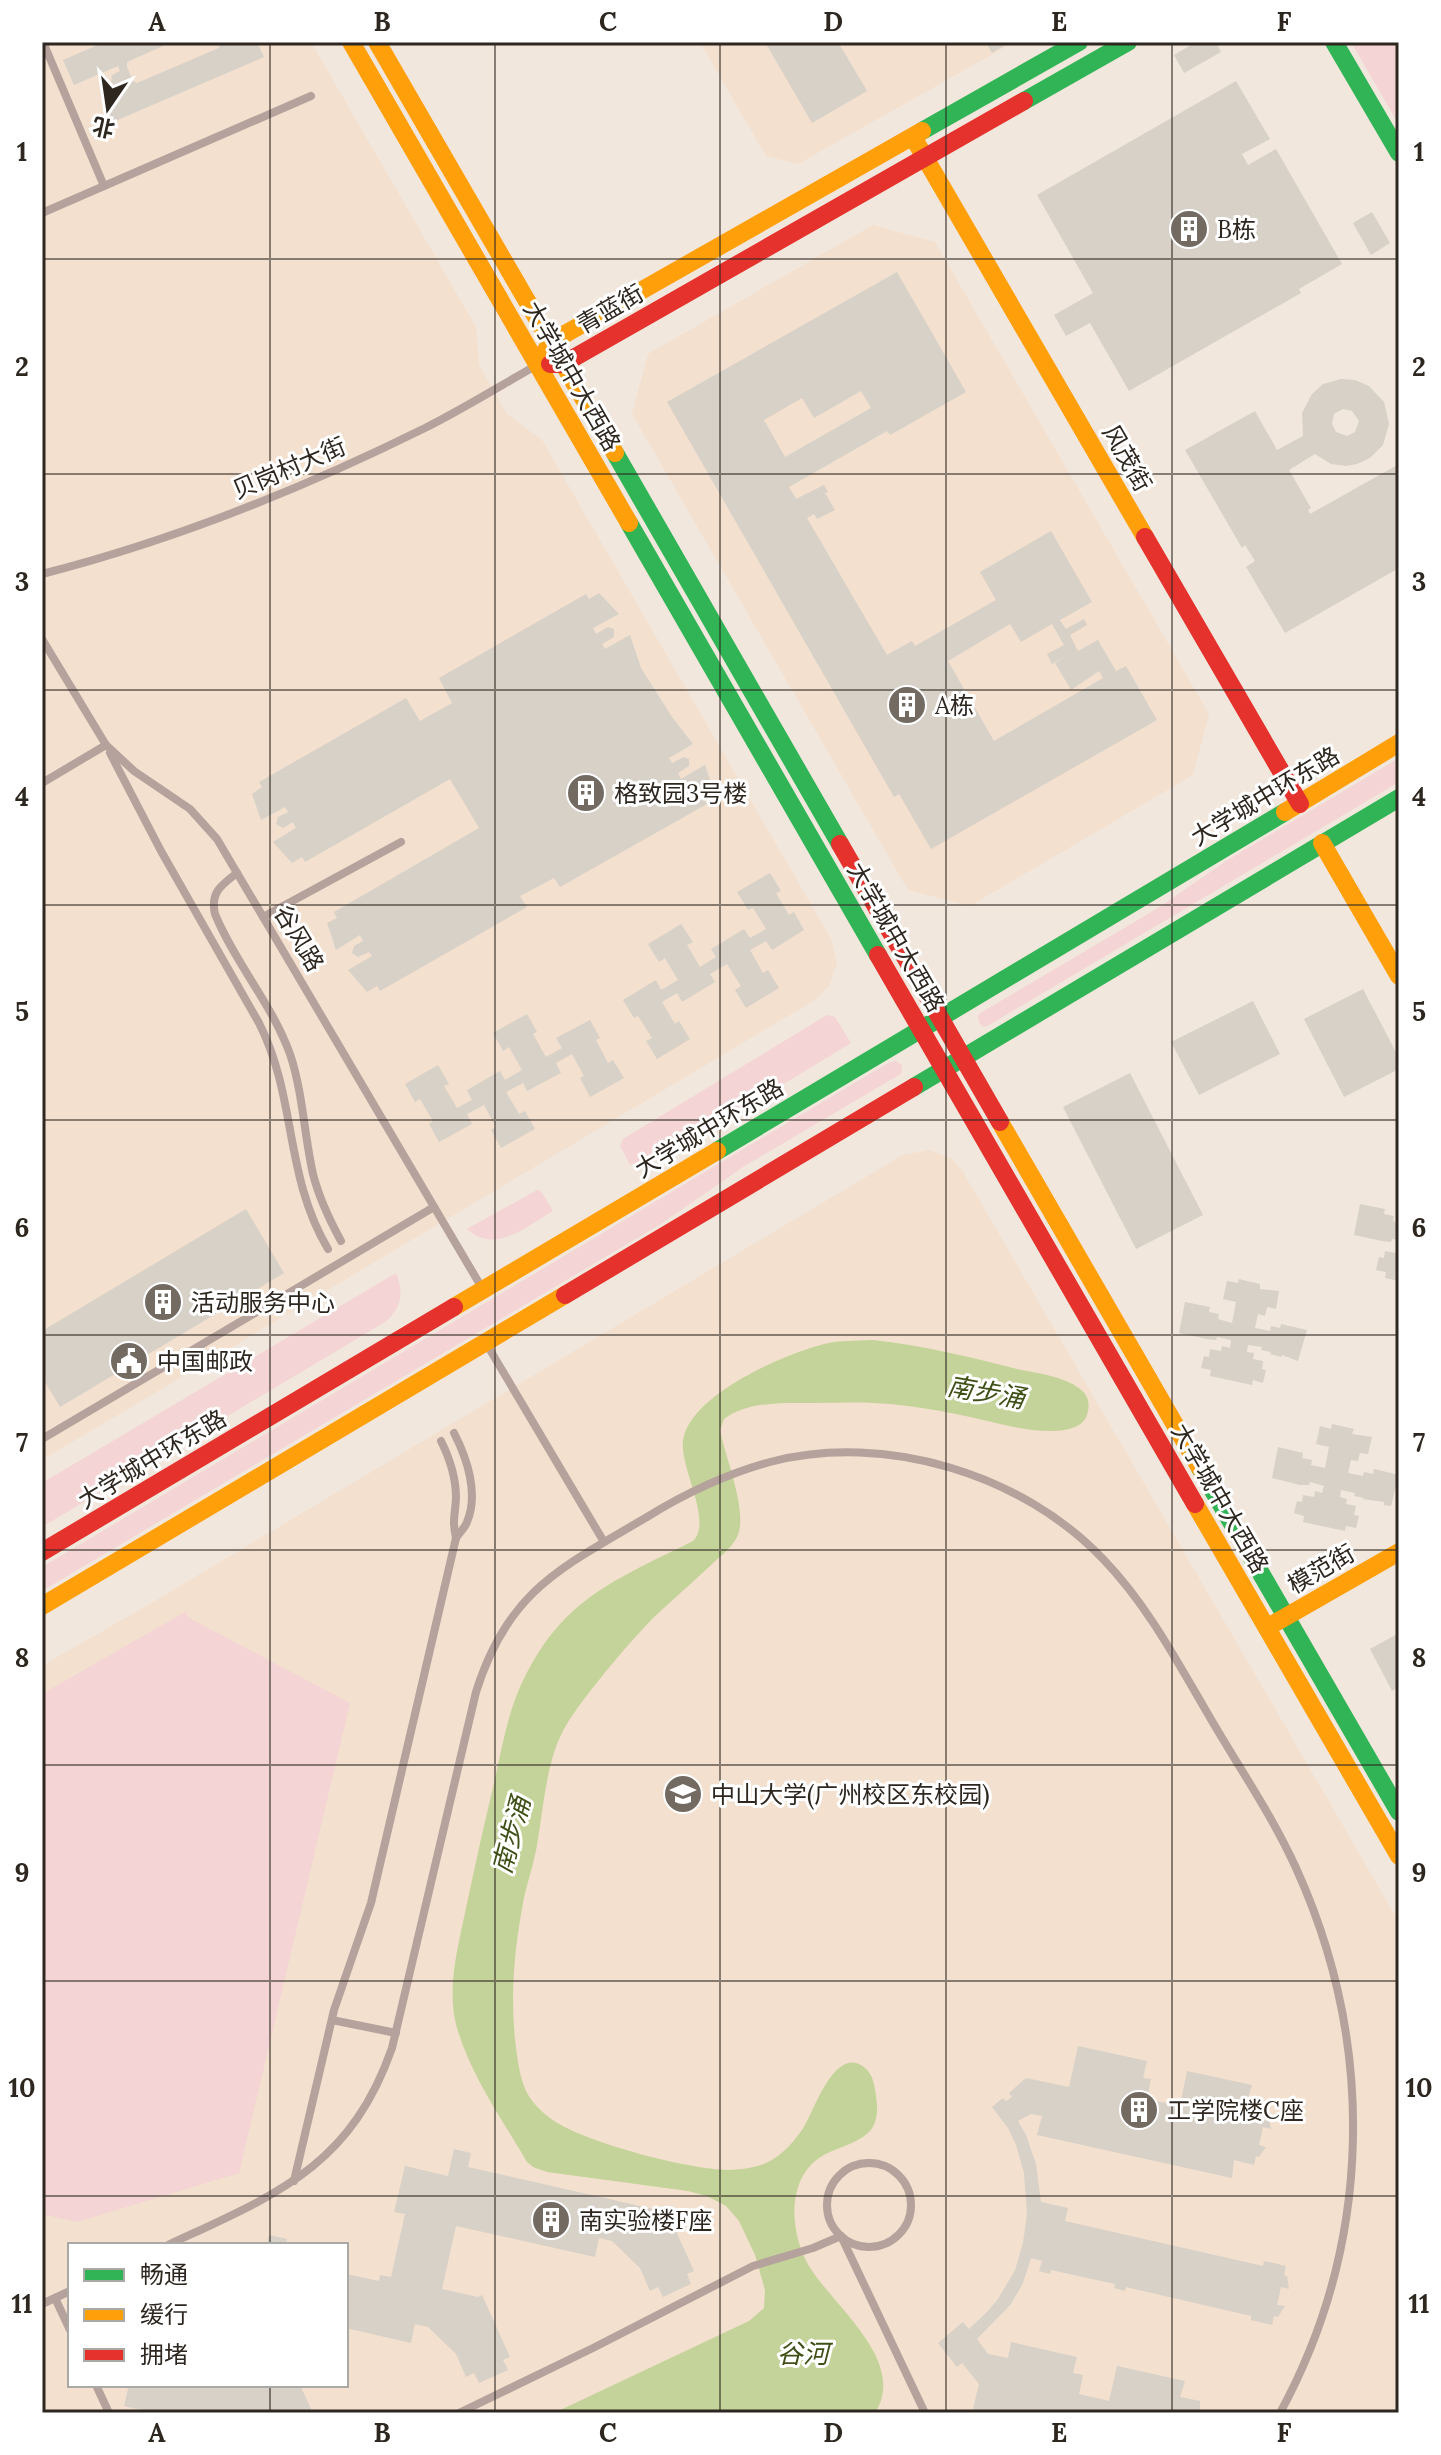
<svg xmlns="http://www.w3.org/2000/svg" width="1441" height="2455" font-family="Lora,'Noto Sans SC',serif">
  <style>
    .built { fill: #f3e0ce; fill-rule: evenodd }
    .green { fill: #f4d4d4 }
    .water { fill: #c4d399 }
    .building { fill: #d7d1c8; fill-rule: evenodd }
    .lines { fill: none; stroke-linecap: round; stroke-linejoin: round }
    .lane { stroke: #b6a29c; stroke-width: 8 }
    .fast { stroke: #30b455; stroke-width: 18 }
    .slow { stroke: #ff9f0a; stroke-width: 18 }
    .jam { stroke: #e5322d; stroke-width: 18 }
    .grid { fill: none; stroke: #2e2720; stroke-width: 2; stroke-opacity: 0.55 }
    .labels { text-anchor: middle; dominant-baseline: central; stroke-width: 6; stroke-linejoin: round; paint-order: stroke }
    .poi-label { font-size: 24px; fill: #2e2720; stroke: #fff; text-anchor: start }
    .street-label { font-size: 24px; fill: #2e2720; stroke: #fff }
    .water-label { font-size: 26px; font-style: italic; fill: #3f5017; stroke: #fff }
    .neatline { fill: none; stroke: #2e2720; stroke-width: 3 }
    .grid-label { font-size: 26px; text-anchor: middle; font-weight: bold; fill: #2e2720 }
  </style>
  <rect width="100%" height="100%" fill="#f2e7dd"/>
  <g class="built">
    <polygon points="42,42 311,42 476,327 479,365 507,414 542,440 831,939 837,963 829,986 815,1000 42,1460"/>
    <polygon points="700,42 1014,42 798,164 766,156"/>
    <polygon points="873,225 935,242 1209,714 1193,775 970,906 908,890 632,414 648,354"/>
    <path d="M929,1150L952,1159L963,1172L1399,1922V2413H42V1666L153,1602L903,1155ZM70,2245H346V2385H70Z"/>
  </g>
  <g class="green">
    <polygon points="1351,42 1399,42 1399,125"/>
    <polygon points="1399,758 1399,782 989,1025 983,1027 979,1023 978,1016 982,1012 1158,908 1226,861"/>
    <polygon points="827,1015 835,1017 851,1043 680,1147 630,1165 620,1146 623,1139"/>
    <polygon points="896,1061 902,1065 902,1072 899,1075 743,1167 661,1224 42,1591 42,1567 888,1063"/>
    <path d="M537,1190L541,1191L553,1211C527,1226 495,1255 467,1229Z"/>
    <path d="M396,1273C404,1292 402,1308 385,1322L42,1527V1483Z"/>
    <polygon points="185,1612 189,1618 350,1703 239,2173 77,2222 42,2214 42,1694"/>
  </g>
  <path class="water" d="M873,1340C922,1345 969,1357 1017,1369C1036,1373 1064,1376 1080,1389C1087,1394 1090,1402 1088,1411C1084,1442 1021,1429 1000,1424C959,1414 917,1405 874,1403C854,1402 833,1403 813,1403C785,1403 748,1401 724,1419L720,1430C725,1457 749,1513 737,1537C731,1549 719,1557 710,1566C691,1584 671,1601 652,1619C632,1640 613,1662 595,1685C581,1703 565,1723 557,1744C545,1776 543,1811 537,1845C534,1863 528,1880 524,1898C514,1949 509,2003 517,2055C519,2068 521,2081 527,2093C534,2106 548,2118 561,2125C597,2145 687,2169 728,2170C740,2170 755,2168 766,2163C782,2156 796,2140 805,2125C814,2110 836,2043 865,2068C873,2074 875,2087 876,2096C878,2109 878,2124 868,2133C855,2145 834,2148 819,2158C786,2181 790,2234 809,2266C833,2306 908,2361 875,2413H554L749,2321L764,2308L765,2290L755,2255L739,2221L726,2206L707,2196L688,2191L547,2172L533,2167L527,2162C502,2119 471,2076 457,2028C446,1989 458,1947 466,1908C474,1871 482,1833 491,1796C498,1767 503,1737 512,1708C522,1678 539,1647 560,1624C595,1585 646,1565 693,1541C713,1521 680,1469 683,1441C688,1396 784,1354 824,1344C840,1340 857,1341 873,1340Z"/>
  <g class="building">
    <polygon points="105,42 172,42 127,62 127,67 133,81 137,83 219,48 220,42 257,42 264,57 113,122 103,98 128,88 125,82 116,86 111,83 112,75 120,71 118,66 74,85 63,60"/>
    <polygon points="765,42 838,42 867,91 812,123"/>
    <polygon points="986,42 1010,42 992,53"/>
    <polygon points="1196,42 1216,42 1221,52 1184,73 1174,55"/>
    <polygon points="1236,81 1270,139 1242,154 1248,165 1276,149 1342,264 1299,289 1301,293 1129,391 1090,323 1066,336 1054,315 1093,293 1037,195"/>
    <polygon points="1372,212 1390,243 1371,255 1353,223"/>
    <path d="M897,272L966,392L890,435L887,431L789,487L796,499L824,485L828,492L825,493L835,510L817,519L814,514L807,518L887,655L912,641L915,646L996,600L980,572L1051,531L1092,602L1060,620L1066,629L1084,619L1087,625L1070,635L1078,651L1098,640L1116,671L1126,666L1157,720L931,849L899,794L894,797L667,402ZM861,391L871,408L785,457L764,420L802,398L814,418ZM1010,624L1021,642L1052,624L1064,645L1047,654L1052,664L1069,654L1055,663L1071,690L1099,671L1103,678L994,741L948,661Z"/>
    <path d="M1341,379L1355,380L1369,386L1384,402L1389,424L1383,445L1370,458L1357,464L1346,466L1331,464L1315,454L1289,470L1311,508L1308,510L1310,514L1399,464V568L1285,633L1246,567L1255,561L1245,545L1242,548L1185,450L1255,411L1277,450L1303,436L1302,413L1312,394L1323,384ZM1343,409L1352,411L1359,421L1355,432L1347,436L1336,432L1332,424L1334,414Z"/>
    <polygon points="599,593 619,614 593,628 596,634 608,627 614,629 614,637 602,644 605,649 630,635 641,668 672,717 693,744 669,758 672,763 684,757 689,759 689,766 678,773 681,779 705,765 714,792 704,798 707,804 560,887 554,878 520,896 527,907 380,991 377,986 367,992 348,970 372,956 369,952 358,957 352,953 354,946 363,941 360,935 336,950 327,923 337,918 334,912 479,828 450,779 305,862 302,857 292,863 273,842 296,828 293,822 283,828 276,824 278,817 288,812 285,807 261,820 252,794 262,787 259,782 406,698 420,721 452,703 439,678 586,594 589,599"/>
    <polygon points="770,873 781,891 776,893 789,915 794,912 804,930 772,950 766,941 750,950 763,973 768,970 779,988 746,1008 735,990 741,986 727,964 710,974 715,982 682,1002 677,993 662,1002 675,1024 679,1021 690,1039 657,1059 646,1041 652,1038 638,1016 634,1018 623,1000 656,980 661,990 678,980 665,958 659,962 648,944 681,924 693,942 687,945 700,967 716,957 711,949 744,929 750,938 766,929 753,908 748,910 737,892"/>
    <polygon points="1363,989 1399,1058 1399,1069 1344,1097 1304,1019"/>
    <polygon points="1253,1001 1280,1054 1199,1095 1171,1042"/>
    <polygon points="527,1014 537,1032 533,1034 546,1057 562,1048 556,1038 590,1020 600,1038 596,1040 608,1063 613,1060 624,1078 590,1097 580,1078 584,1076 572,1054 556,1063 561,1073 527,1091 523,1083 506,1092 519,1114 525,1111 535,1129 501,1148 491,1130 496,1127 484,1105 467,1114 472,1124 439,1142 429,1124 433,1121 420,1099 415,1102 405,1084 438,1065 449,1084 444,1086 457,1108 472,1100 467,1090 500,1071 505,1080 522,1070 509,1047 503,1051 493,1033"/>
    <polygon points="1130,1073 1203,1215 1136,1249 1063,1107"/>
    <polygon points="1360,1204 1385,1209 1384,1214 1394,1216 1393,1221 1399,1223 1399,1240 1392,1239 1391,1242 1382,1241 1354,1235"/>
    <polygon points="246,1209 284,1273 60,1407 42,1377 42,1331"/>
    <polygon points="1398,1246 1399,1246 1399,1281 1385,1278 1386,1272 1376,1270 1379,1257 1384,1258 1385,1251 1396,1253"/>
    <polygon points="1239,1279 1260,1284 1260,1289 1279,1291 1276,1309 1267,1307 1265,1316 1258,1314 1255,1328 1270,1331 1271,1326 1280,1328 1281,1324 1307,1330 1298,1361 1282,1355 1281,1357 1270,1354 1271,1352 1261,1350 1262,1347 1248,1345 1247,1352 1254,1353 1253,1359 1263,1361 1262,1369 1266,1370 1263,1383 1253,1380 1252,1385 1210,1376 1211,1370 1201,1368 1204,1356 1209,1357 1210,1349 1221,1351 1222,1346 1230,1348 1231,1340 1217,1337 1216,1340 1207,1339 1179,1333 1185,1302 1210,1307 1209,1312 1219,1314 1218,1319 1232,1323 1236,1302 1223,1299 1227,1281 1238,1283"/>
    <polygon points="1332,1424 1354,1429 1352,1434 1372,1437 1368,1454 1360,1453 1358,1461 1351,1460 1348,1473 1363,1476 1364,1472 1373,1474 1374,1469 1399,1475 1391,1506 1384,1505 1384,1502 1363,1499 1364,1498 1354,1496 1355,1493 1341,1490 1340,1497 1347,1499 1346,1504 1356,1506 1354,1515 1359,1516 1356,1528 1346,1526 1345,1531 1303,1522 1304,1516 1294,1513 1297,1501 1302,1502 1303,1495 1314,1497 1315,1491 1322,1493 1324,1486 1310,1482 1309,1485 1300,1485 1272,1478 1278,1447 1303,1453 1302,1458 1312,1460 1311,1465 1325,1468 1329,1447 1316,1444 1320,1426 1331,1429"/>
    <polygon points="1399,1633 1399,1687 1392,1691 1370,1649"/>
    <polygon points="1078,2046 1147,2061 1143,2078 1151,2079 1147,2099 1180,2106 1187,2071 1252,2085 1247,2102 1267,2106 1265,2115 1268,2116 1271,2129 1263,2127 1259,2145 1266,2147 1259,2157 1256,2156 1254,2165 1234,2160 1232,2178 1037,2135 1042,2116 1031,2114 1018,2121 1026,2135 1036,2164 1041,2202 1068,2208 1065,2221 1263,2266 1264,2261 1286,2266 1284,2275 1287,2276 1289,2289 1281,2287 1277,2305 1285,2306 1278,2317 1274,2316 1272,2325 1251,2320 1251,2316 1126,2287 1125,2291 1114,2288 1115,2284 1051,2270 1050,2274 1039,2271 1042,2261 1031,2258 1023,2283 1011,2304 977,2339 988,2354 1008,2358 1011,2342 1077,2357 1073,2373 1083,2375 1079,2394 1109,2401 1117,2366 1185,2381 1180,2397 1200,2401 1200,2413 972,2413 979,2384 962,2363 957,2367 938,2343 963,2322 969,2329 988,2311 998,2299 1015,2270 1023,2243 1027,2214 1024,2173 1016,2145 1008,2128 992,2107 1003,2098 1006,2101 1012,2097 1009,2093 1026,2078 1069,2087"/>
    <polygon points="454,2149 471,2153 468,2167 662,2211 666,2209 694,2271 687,2274 691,2284 663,2297 658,2287 650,2291 640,2268 612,2241 599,2238 595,2257 456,2226 442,2289 478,2297 482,2295 510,2357 503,2360 508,2370 479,2383 474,2373 466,2377 456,2354 428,2327 415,2324 411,2343 346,2328 346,2274 379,2281 380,2275 391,2277 405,2214 394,2212 405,2166 448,2176"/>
    <polygon points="269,2235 287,2239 286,2245 267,2245"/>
    <polygon points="129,2385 300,2385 313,2413 155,2413 124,2406"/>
  </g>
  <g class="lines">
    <g class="lane">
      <polyline points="43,42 104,186"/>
      <polyline points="42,213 311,96"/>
      <path d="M42,574C175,540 302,489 425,428C463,409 500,386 537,365"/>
      <polyline points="42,639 106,745 134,771 190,809 217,839 482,1288"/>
      <path d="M110,753L161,851L259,1023C297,1098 284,1175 328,1249"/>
      <polyline points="42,783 106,745"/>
      <path d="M237,873C221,885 210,893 215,914C235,963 272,1004 290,1054C303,1093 304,1134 313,1174C319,1198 329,1219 341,1241"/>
      <polyline points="263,917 401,842"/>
      <polyline points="486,1343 604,1542"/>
      <polyline points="42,1439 434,1207"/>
      <path d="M441,1441C450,1459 456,1477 456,1498C455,1516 452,1519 456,1538"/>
      <polyline points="332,2020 396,2033"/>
      <circle cx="869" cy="2205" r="42"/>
      <path d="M294,2181L334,2010L371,1903L456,1538C459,1533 465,1528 467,1522C479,1494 467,1458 454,1433"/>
      <path d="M168,2245C275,2195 350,2168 392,2048L476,1692C508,1590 561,1568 647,1517C686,1493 726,1474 770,1462C885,1432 1023,1474 1104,1560C1149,1607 1179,1665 1212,1721C1240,1769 1273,1817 1296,1868C1376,2044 1373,2242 1280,2413"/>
      <polyline points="55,2298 70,2330"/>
      <polyline points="42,2304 70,2291"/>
      <polyline points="96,2385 109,2413"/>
      <polyline points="459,2413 593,2348 753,2266 813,2248 841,2236 925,2413"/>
    </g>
    <g class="fast">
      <polyline points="1334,42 1399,153"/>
      <polyline points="1024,101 1128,42"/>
      <polyline points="922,131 1079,42"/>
      <polyline points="615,453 840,844"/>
      <polyline points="629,523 878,955"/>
      <polyline points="914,1087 1399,798"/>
      <polyline points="717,1151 1285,812"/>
      <polyline points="1200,1468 1399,1812"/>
    </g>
    <g class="slow">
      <polyline points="351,42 629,523"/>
      <polyline points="377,42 615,453"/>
      <polyline points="913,137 1145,537"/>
      <polyline points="545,352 551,342 922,131"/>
      <polyline points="1285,812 1399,743"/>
      <polyline points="1322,843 1399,976"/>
      <polyline points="1000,1122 1200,1468"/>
      <polyline points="454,1307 717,1151"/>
      <polyline points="1195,1504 1399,1856"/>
      <polyline points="42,1606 565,1295"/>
      <polyline points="1275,1623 1399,1552"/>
    </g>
    <g class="jam">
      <polyline points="550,364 563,364 1024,101"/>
      <polyline points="1145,537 1300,804"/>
      <polyline points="840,844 1000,1122"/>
      <polyline points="878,955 1195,1504"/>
      <polyline points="565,1295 914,1087"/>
      <polyline points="42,1552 454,1307"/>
    </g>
  </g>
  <path class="grid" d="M270,42V2245M495,42V2413M720,42V2413M946,42V2413M1172,42V2413M42,259H1399M42,474H1399M42,690H1399M42,905H1399M42,1120H1399M42,1335H1399M42,1550H1399M42,1765H1399M42,1981H1399M42,2196H1399M270,2385V2413"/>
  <defs>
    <symbol id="building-disc" viewBox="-11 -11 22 22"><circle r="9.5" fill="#736a62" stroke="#fff"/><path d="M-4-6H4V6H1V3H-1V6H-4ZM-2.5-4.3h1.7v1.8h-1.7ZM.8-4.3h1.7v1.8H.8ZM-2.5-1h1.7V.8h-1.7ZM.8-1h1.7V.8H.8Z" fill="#fff"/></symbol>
    <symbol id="civic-disc" viewBox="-11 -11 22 22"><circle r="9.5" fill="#736a62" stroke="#fff"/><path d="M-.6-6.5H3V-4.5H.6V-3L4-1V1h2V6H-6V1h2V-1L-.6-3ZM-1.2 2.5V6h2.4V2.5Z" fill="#fff"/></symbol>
    <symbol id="university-disc" viewBox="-11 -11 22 22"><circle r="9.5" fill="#736a62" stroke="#fff"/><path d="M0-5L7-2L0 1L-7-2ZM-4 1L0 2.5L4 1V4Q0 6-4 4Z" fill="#fff"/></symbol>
  </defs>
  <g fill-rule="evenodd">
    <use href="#building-disc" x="1167" y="207" width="44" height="44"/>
    <use href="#building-disc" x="885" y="683" width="44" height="44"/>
    <use href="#building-disc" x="564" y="771" width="44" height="44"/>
    <use href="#building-disc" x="141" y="1280" width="44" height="44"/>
    <use href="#civic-disc" x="107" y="1339" width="44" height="44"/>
    <use href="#university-disc" x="661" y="1772" width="44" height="44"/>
    <use href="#building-disc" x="1117" y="2088" width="44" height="44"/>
    <use href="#building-disc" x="529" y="2198" width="44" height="44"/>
  </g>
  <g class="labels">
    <g class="poi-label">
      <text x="1217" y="229">B栋</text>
      <text x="935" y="705">A栋</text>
      <text x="614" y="793">格致园3号楼</text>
      <text x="191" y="1302">活动服务中心</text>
      <text x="157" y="1361">中国邮政</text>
      <text x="711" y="1794">中山大学(广州校区东校园)</text>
      <text x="1167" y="2110">工学院楼C座</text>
      <text x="579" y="2220">南实验楼F座</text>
    </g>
    <g class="street-label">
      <text transform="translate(610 309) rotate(-30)">青蓝街</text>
      <text transform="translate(572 376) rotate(60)">大学城中大西路</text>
      <text transform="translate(1127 458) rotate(60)">风茂街</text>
      <text transform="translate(289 468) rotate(-23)">贝岗村大街</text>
      <text transform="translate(1265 796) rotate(-31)">大学城中环东路</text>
      <text transform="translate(896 937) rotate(60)">大学城中大西路</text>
      <text transform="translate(299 938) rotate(59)">谷风路</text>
      <text transform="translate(709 1128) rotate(-31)">大学城中环东路</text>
      <text transform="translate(152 1459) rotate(-31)">大学城中环东路</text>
      <text transform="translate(1220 1498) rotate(60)">大学城中大西路</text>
      <text transform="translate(1321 1569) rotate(-30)">模范街</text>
    </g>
    <g class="water-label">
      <text transform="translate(986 1392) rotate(10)">南步涌</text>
      <text transform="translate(511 1835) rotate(-75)">南步涌</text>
      <text x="803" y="2353">谷河</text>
    </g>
  </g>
  <rect width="1441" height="2455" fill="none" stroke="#ffffff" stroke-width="88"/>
  <rect x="68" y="2243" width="280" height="144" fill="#ffffff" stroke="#aba9a6" stroke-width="2"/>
  <rect x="84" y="2269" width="40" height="12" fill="#30b455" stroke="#aba9a6" stroke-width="2"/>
  <text x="140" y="2283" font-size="24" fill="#2e2720">畅通</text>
  <rect x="84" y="2309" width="40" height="12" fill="#ff9f0a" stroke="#aba9a6" stroke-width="2"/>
  <text x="140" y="2323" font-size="24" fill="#2e2720">缓行</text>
  <rect x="84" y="2349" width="40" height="12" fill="#e5322d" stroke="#aba9a6" stroke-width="2"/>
  <text x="140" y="2363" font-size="24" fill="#2e2720">拥堵</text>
  <g transform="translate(108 108) rotate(193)" stroke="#ffffff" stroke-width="6" paint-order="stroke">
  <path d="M0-6L14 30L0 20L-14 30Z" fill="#2e2720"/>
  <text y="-12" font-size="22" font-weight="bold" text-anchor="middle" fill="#2e2720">北</text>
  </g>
  <rect x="44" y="44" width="1353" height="2367" class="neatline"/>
  <g class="grid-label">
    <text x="157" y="31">A</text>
    <text x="382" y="31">B</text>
    <text x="608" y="31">C</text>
    <text x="833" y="31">D</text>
    <text x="1059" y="31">E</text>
    <text x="1284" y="31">F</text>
    <text x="22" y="161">1</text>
    <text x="1419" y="161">1</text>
    <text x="22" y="376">2</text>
    <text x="1419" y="376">2</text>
    <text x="22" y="591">3</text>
    <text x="1419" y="591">3</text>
    <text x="22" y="806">4</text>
    <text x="1419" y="806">4</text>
    <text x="22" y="1021">5</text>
    <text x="1419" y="1021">5</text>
    <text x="22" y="1237">6</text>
    <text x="1419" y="1237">6</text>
    <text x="22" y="1452">7</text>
    <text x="1419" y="1452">7</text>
    <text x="22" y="1667">8</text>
    <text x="1419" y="1667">8</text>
    <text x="22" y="1882">9</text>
    <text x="1419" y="1882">9</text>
    <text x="22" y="2097">10</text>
    <text x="1419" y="2097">10</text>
    <text x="22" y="2313">11</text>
    <text x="1419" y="2313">11</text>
    <text x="157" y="2442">A</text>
    <text x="382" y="2442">B</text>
    <text x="608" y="2442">C</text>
    <text x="833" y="2442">D</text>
    <text x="1059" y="2442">E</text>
    <text x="1284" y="2442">F</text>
  </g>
</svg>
